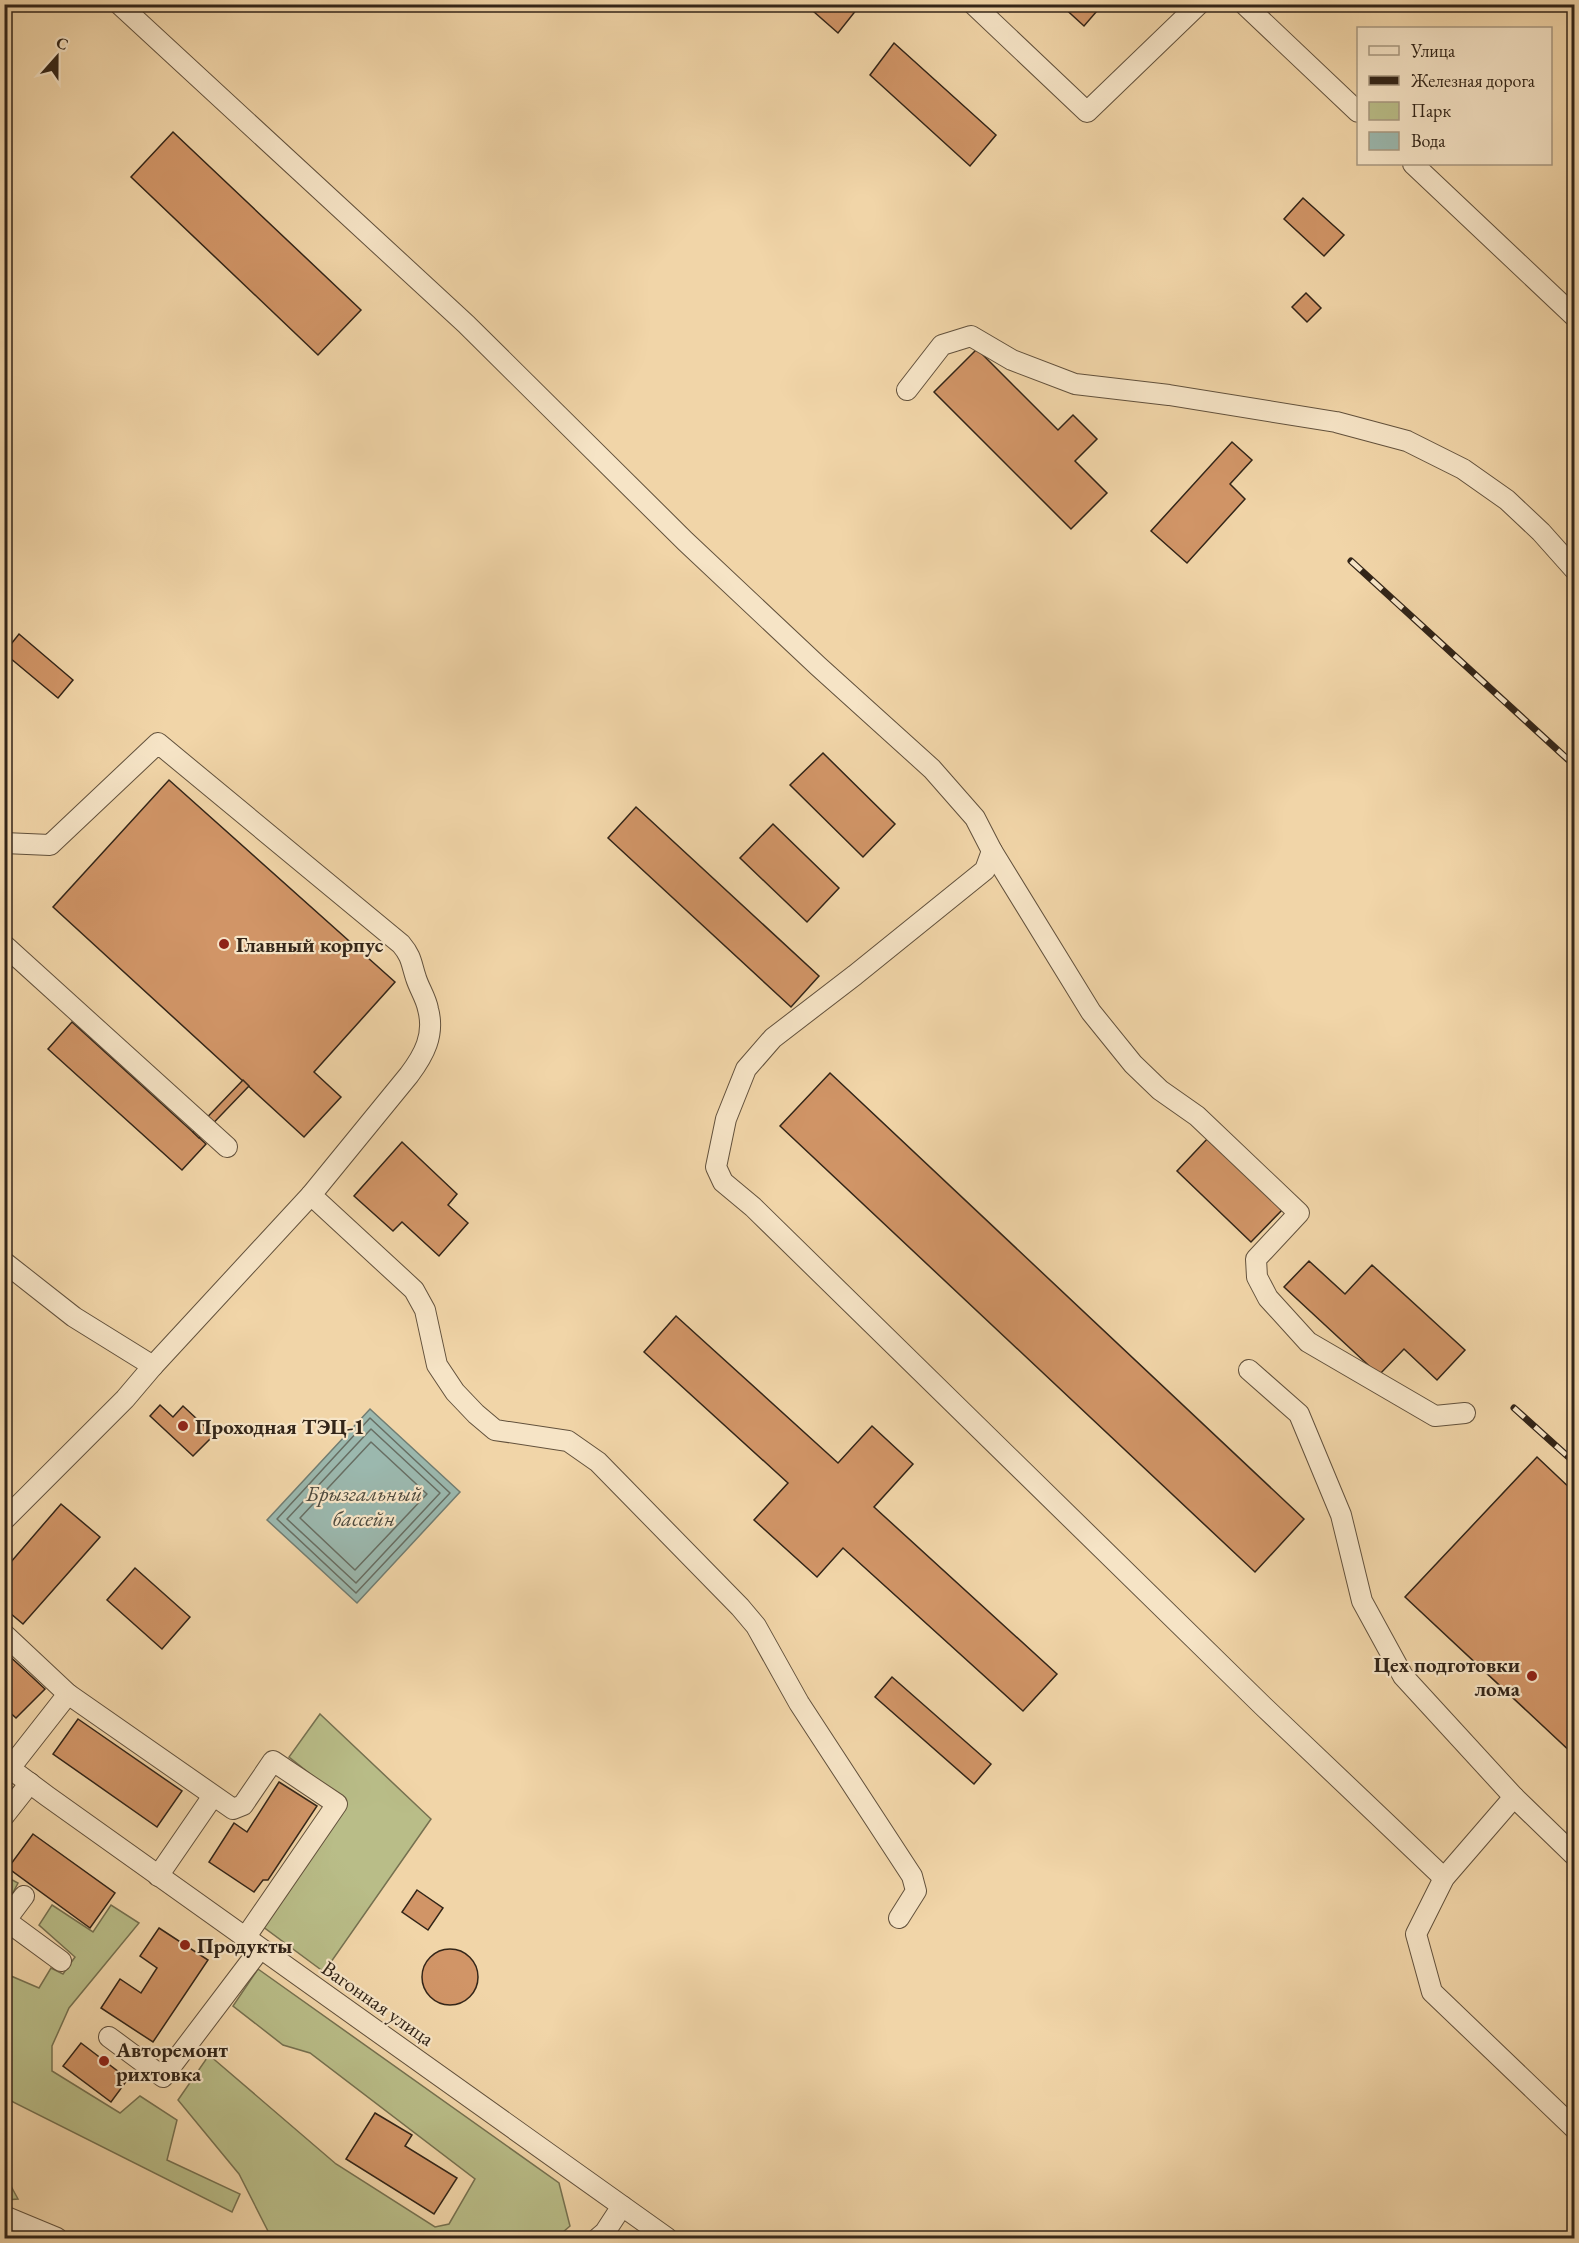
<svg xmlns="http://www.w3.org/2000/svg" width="1579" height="2243" font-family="'EB Garamond',serif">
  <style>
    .green { fill: #b9bd88; stroke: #767150; stroke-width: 1.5 }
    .water { fill: #9bb8ae; stroke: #717d72; stroke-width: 1.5 }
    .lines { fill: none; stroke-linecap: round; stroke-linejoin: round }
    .shore { stroke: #676e63; stroke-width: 1.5 }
    .building { fill: #d19567; stroke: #332518; stroke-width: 1.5 }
    .minor-casing { stroke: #62513c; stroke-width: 22 }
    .minor { stroke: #f6e4c6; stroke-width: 20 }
    .rail-casing { stroke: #332518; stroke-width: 7 }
    .rail { stroke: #f6e4c6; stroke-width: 4.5; stroke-dasharray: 14; stroke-linecap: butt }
    .poi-dot { fill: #8f2418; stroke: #f6e4c6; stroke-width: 2 }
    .labels { text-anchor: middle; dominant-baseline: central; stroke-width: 4.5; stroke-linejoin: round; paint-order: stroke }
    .poi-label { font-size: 21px; font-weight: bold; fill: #332518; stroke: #f6e4c6; text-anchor: start }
    .street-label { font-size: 21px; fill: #332518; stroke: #f6e4c6 }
    .water-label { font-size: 22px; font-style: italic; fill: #4d4a3e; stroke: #f6e4c6 }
  </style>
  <rect width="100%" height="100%" fill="#f1d5a8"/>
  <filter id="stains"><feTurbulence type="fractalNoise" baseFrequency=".00333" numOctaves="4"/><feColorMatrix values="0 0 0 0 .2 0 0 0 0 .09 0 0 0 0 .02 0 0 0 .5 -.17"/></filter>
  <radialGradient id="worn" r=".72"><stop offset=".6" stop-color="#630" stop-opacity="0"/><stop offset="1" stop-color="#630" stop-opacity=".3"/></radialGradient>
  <g class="green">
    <polygon points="320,1714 431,1819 324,1972 262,1926 344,1801 289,1757"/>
    <polygon points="5,1876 18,1883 5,1908"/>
    <polygon points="52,1905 93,1932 111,1905 139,1923 69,2008 52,2046 52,2071 120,2113 140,2096 177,2120 167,2160 240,2194 232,2212 11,2101 4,2087 4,1973 39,1988 51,1968 63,1974 75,1957 39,1925"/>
    <polygon points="258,1969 559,2183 570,2226 556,2238 271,2237 239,2174 178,2100 209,2055 336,2164 435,2227 449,2224 475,2179 310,2053 283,2045 233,2006"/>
    <polygon points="4,2176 6,2177 18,2199 5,2200"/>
  </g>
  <polygon class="water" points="370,1409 460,1492 357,1603 267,1520"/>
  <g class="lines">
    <g class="shore">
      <polygon points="370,1418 450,1493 356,1593 277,1519"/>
      <polygon points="371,1429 440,1493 356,1583 287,1519"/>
      <polygon points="371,1442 427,1494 355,1570 300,1518"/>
    </g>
  </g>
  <g class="building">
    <polygon points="805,4 861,4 838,33"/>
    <polygon points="1060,4 1103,4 1084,26"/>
    <polygon points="894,43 996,135 970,166 870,75"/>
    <polygon points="173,132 361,310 318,355 131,177"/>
    <polygon points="1303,198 1344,235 1324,256 1284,219"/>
    <polygon points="1306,293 1321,308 1307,322 1292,307"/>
    <polygon points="977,349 1058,430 1073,415 1097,439 1075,461 1107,493 1071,529 934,392"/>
    <polygon points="1232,442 1252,460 1230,484 1245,499 1187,563 1151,531"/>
    <polygon points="19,634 73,680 58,698 4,653"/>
    <polygon points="823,753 895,824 863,857 790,785"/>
    <polygon points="169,780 395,982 314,1072 341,1097 304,1137 53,907"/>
    <polygon points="636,807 819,976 791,1007 608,838"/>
    <polygon points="773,824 839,888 807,922 740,858"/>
    <polygon points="72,1022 206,1144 182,1170 48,1049"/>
    <polygon points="830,1073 1304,1519 1255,1572 780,1126"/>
    <polygon points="243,1080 249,1086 199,1138 193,1132"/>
    <polygon points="1209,1137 1284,1208 1251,1242 1177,1171"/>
    <polygon points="402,1142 457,1194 448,1205 468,1223 439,1256 402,1222 393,1231 354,1196"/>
    <polygon points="1309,1261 1345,1294 1372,1265 1465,1350 1437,1380 1404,1349 1379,1375 1284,1287"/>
    <polygon points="676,1316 838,1463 872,1426 913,1464 874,1507 1057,1674 1023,1711 843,1548 817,1577 754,1520 788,1483 644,1352"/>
    <polygon points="160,1405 173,1417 183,1406 214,1435 193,1456 150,1416"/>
    <polygon points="1537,1457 1574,1492 1574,1755 1405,1597"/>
    <polygon points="61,1504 100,1537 23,1624 4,1608 4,1570"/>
    <polygon points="135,1568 190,1617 162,1649 107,1600"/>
    <polygon points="4,1651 45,1689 16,1718 4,1707"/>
    <polygon points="892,1677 991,1764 974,1784 875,1697"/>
    <polygon points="78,1719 182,1791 157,1827 53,1754"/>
    <polygon points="279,1782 317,1806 268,1880 263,1880 254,1892 209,1862 234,1823 247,1832"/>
    <polygon points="33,1834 115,1893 90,1928 8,1868"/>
    <polygon points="417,1890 443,1908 428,1930 402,1912"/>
    <polygon points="159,1928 208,1960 153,2042 101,2008 120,1979 141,1993 157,1968 140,1956"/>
    <circle cx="450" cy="1977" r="28"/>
    <polygon points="81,2043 128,2079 111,2102 63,2066"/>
    <polygon points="375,2113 412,2135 405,2146 457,2178 434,2214 346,2159"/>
  </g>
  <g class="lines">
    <defs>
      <g id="minor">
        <polyline points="119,4 466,324 685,541 818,666 932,769 975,818 992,851 985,870 855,975 773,1038 746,1069 726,1119 716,1167 723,1182 753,1207 1263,1706 1444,1878"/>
        <polyline points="973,4 1087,112 1199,4"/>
        <polyline points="1244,4 1358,112"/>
        <polyline points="1413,164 1574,316"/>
        <polyline points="907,390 942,345 971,336 1012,360 1075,384 1169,395 1336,422 1407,441 1463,469 1507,500 1541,532 1574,569"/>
        <path d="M4,843L50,845L158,743L401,944C412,957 411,963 416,978C419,988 426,998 428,1009C435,1035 424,1055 409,1075L311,1195L414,1290L425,1310L437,1365L455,1392L476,1414L495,1430L568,1441L598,1462L740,1607L756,1626L799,1703L912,1876L916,1891L899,1918"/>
        <polyline points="992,851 1091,1012 1133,1064 1160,1090 1197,1116 1299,1213 1256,1259 1257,1277 1268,1298 1308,1342 1435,1416 1465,1413"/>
        <polyline points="4,945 227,1147"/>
        <polyline points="4,1262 74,1317 153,1366 125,1399 4,1520"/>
        <polyline points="153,1366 311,1195"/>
        <polyline points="1249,1370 1299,1414 1341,1515 1362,1601 1403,1676 1514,1797 1444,1878 1416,1934 1432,1992 1574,2128"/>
        <polyline points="4,1634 68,1694 233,1809 243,1805 273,1761 337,1804 245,1938"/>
        <polyline points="4,1764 47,1796 667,2238"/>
        <polyline points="10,1768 68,1694"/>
        <polyline points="1514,1797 1574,1855"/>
        <polyline points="4,1816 30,1783"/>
        <polyline points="158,1876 213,1796"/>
        <polyline points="4,1919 61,1961"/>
        <polyline points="6,1920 24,1896"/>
        <polyline points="109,2037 163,2077 260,1949"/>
        <polyline points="4,2216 57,2238"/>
        <polyline points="598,2238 605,2232 622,2206"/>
      </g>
    </defs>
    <use href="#minor" class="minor-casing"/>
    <use href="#minor" class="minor"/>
    <defs>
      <g id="rail">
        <polyline points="1351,561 1574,765"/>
        <polyline points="1514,1408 1574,1462"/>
      </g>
    </defs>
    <use href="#rail" class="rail-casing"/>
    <use href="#rail" class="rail"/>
  </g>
  <g class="poi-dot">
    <circle cx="224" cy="944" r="6"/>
    <circle cx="183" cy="1426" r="6"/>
    <circle cx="1532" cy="1676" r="6"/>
    <circle cx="185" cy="1945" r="6"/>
    <circle cx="104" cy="2061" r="6"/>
  </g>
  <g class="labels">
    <g class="poi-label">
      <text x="236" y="944">Главный корпус</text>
      <text x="195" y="1426">Проходная ТЭЦ-1</text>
      <text x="1520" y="1664" text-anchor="end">Цех подготовки<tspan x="1520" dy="24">лома</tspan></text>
      <text x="197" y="1945">Продукты</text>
      <text x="116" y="2049">Авторемонт<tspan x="116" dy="24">рихтовка</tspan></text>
    </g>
    <g class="street-label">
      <text transform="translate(378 2003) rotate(35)">Вагонная улица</text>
    </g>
    <g class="water-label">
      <text x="364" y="1493">Брызгальный<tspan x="364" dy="25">бассейн</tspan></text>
    </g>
  </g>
  <rect width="1579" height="2243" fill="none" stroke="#f1d5a8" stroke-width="24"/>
  <rect x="6" y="6" width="1567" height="2231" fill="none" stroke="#332518" stroke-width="3"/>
  <rect x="12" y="12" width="1555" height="2219" fill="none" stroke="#332518" stroke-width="1.5"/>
  <rect x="1357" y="27" width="195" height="138" fill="#f6e4c6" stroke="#a89880" stroke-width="1.5"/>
  <rect x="1369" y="46" width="30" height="9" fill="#f6e4c6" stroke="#a89880" stroke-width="1.5"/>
  <text x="1411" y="57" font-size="18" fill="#332518">Улица</text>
  <rect x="1369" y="76" width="30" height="9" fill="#332518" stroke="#a89880" stroke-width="1.5"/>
  <text x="1411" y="87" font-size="18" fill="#332518">Железная дорога</text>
  <rect x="1369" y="102" width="30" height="18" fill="#b9bd88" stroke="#a89880" stroke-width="1.5"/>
  <text x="1411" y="117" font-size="18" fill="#332518">Парк</text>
  <rect x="1369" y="132" width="30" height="18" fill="#9bb8ae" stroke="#a89880" stroke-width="1.5"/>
  <text x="1411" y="147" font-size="18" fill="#332518">Вода</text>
  <g transform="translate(57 57) rotate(21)" stroke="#f6e4c6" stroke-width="4.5" paint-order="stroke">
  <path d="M0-4.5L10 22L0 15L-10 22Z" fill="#332518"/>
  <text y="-9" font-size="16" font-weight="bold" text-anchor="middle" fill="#332518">С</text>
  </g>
  <rect width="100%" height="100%" filter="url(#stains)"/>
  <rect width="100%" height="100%" fill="url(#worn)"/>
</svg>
